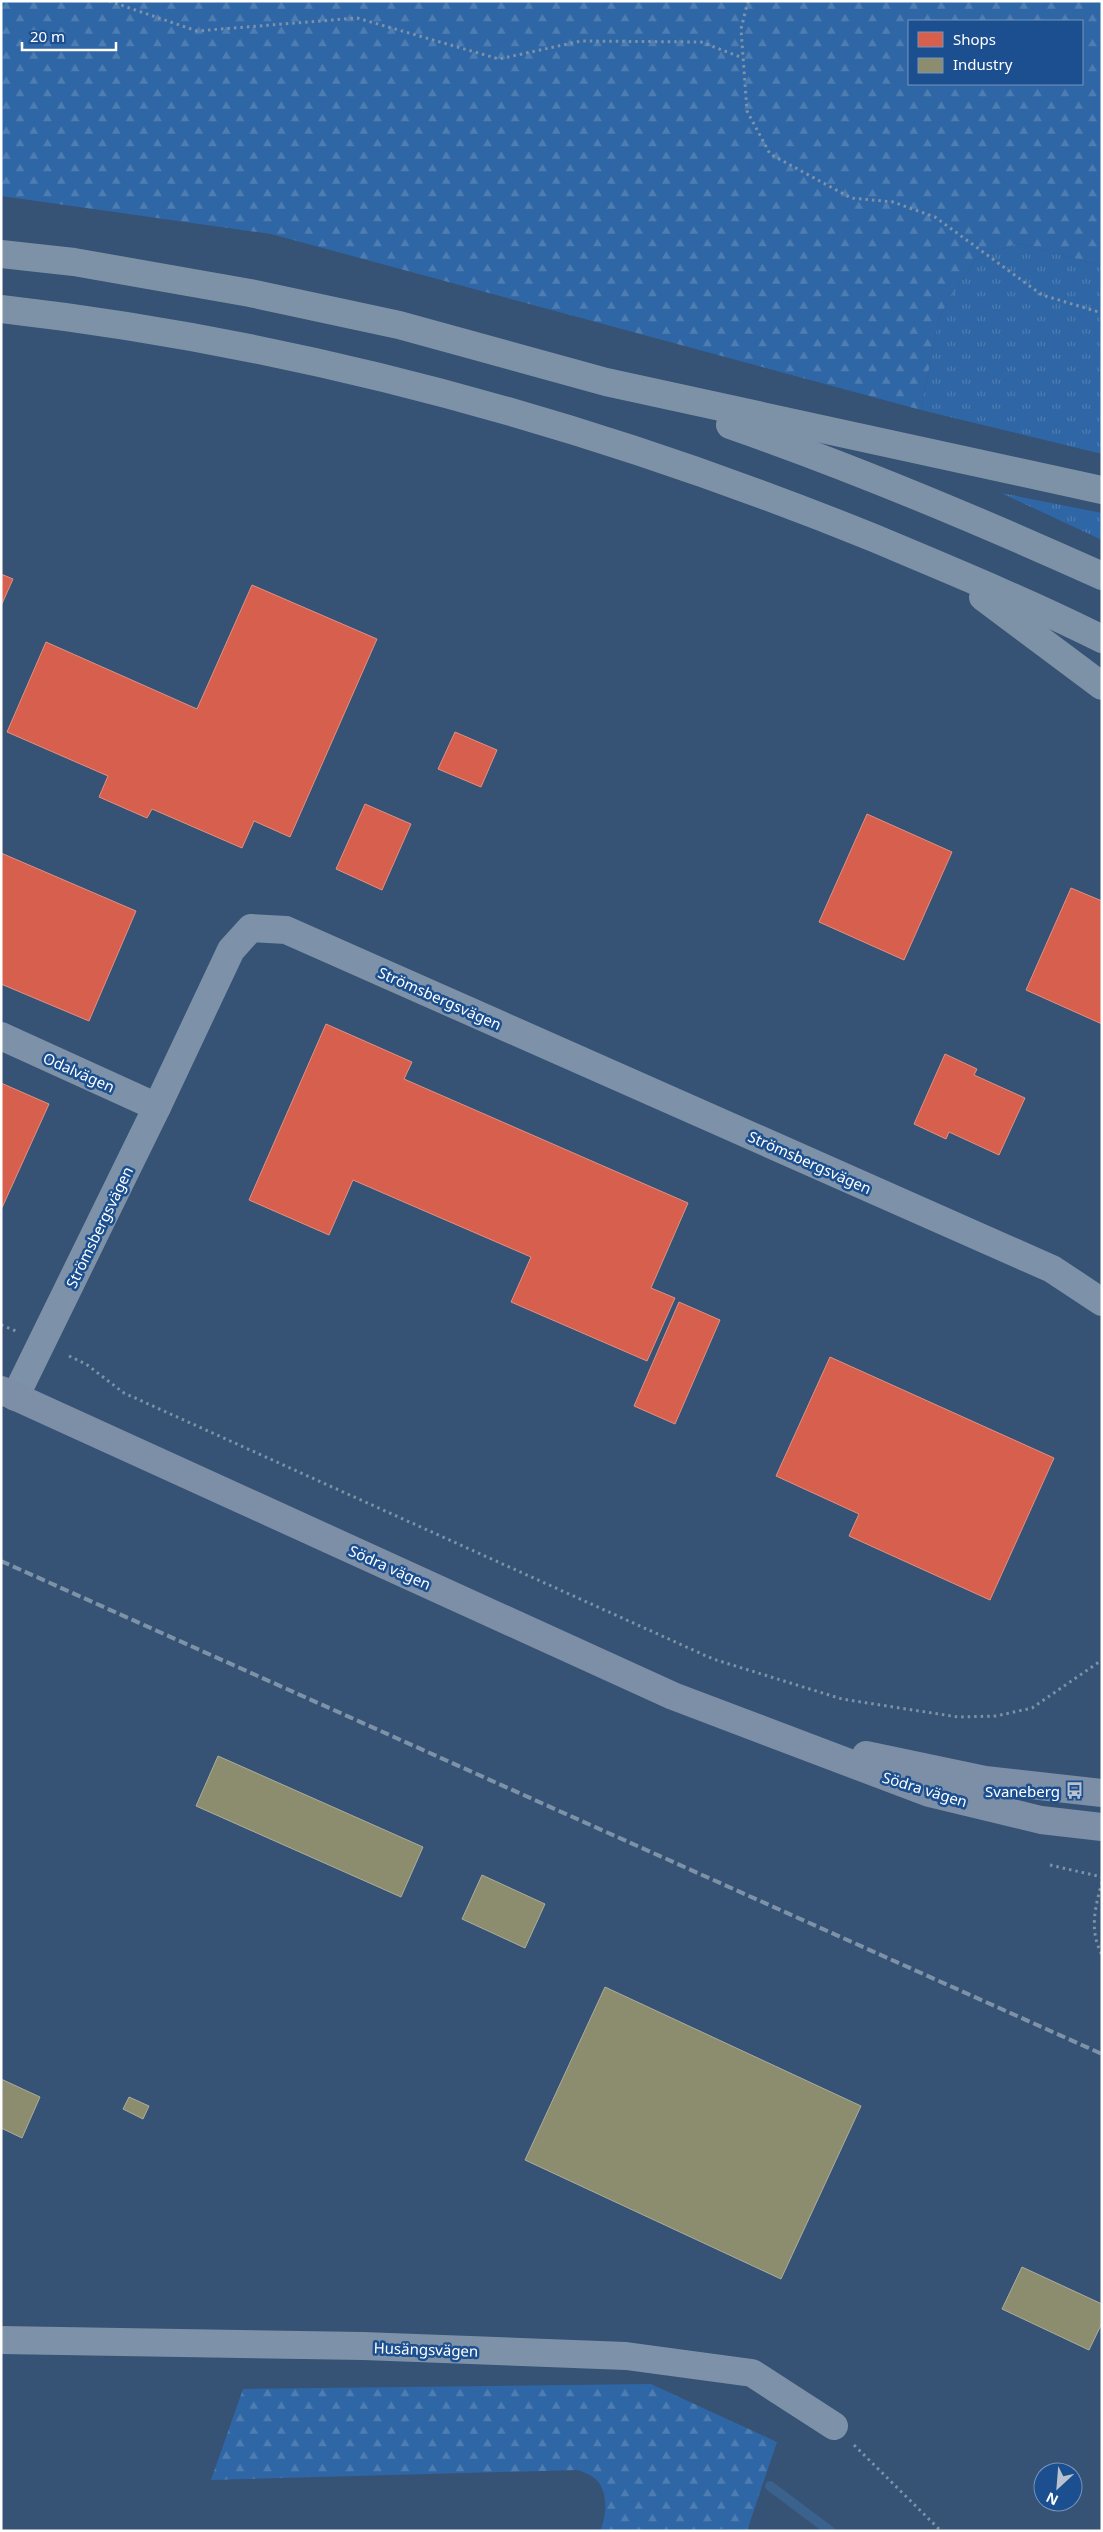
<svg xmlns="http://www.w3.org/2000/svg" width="1103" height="2532" font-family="'Noto Sans',sans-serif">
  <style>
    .grass { fill: url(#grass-tufts) }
    .forest { fill: url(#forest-firs); fill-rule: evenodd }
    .shops { fill: #d6604d; stroke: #e29082 }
    .industry { fill: #8c8c6e; stroke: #aeae9a }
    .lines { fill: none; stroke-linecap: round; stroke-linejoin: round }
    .stream { stroke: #3b618d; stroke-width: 10 }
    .path { stroke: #7d92a8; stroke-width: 3; stroke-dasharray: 2.5 4; stroke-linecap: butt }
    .minor { stroke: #7d92a8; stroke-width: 28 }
    .major { stroke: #7d8ea7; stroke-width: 28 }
    .highway { stroke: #7e92a7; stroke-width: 28 }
    .rail { stroke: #7e92a7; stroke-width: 4; stroke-dasharray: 9 4; stroke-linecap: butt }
    .labels { text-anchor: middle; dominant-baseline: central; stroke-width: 5; stroke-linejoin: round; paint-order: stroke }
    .street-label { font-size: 15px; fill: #fff; stroke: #1b4f8f }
    .poi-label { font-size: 15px; fill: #fff; stroke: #1b4f8f; text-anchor: end }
  </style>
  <defs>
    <pattern id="grass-tufts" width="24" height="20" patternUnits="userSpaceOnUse" patternTransform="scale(1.25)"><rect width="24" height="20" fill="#2f66a5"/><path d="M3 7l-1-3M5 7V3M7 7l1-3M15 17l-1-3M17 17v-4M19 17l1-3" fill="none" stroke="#4e7db2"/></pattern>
    <pattern id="forest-firs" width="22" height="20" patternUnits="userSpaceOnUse" patternTransform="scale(1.25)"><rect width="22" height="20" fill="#2f66a5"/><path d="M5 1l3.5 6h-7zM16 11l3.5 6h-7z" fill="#4e7db2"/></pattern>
  </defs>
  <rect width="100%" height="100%" fill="#365274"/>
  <g class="grass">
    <polygon points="1018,243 1102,266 1102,454 921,410 939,317 975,259"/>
    <polygon points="1001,493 1102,513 1102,540"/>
  </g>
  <g class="forest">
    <path d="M1,1H1102V266L1018,243L975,259L939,317L921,410L271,234L1,196ZM909,21H1082V84H909Z"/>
    <path d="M651,2384L777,2442L747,2531C734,2531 722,2527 709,2531H600C607,2516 609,2488 593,2477C589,2474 583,2472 578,2470L211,2480L243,2389Z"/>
  </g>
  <g class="shops">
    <polygon points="1,574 13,579 1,606"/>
    <polygon points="252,585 377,639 290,837 254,821 242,848 152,809 147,818 99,797 108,776 7,732 46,642 197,709"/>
    <polygon points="455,732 497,750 481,787 438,769"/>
    <polygon points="365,804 411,824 382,890 336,869"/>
    <polygon points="867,814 952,852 904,960 819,922"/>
    <polygon points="1,853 136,911 89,1021 1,984"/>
    <polygon points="1071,888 1102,901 1102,1024 1026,990"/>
    <polygon points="326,1024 412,1062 404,1079 688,1203 651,1288 675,1298 647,1361 511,1302 531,1257 353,1180 329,1235 249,1200"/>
    <polygon points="945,1054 977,1069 974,1075 1025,1098 999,1155 949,1132 946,1139 914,1124"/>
    <polygon points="1,1083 49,1104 1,1210"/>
    <polygon points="679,1302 720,1320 675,1424 634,1406"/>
    <polygon points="830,1357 1054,1458 990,1600 849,1536 859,1514 776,1476"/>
  </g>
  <g class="industry">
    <polygon points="218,1756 423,1847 401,1897 196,1806"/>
    <polygon points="482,1875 545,1904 525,1948 462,1919"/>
    <polygon points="605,1987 861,2106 781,2279 525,2160"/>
    <polygon points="1,2079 40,2097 22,2138 1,2128"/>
    <polygon points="129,2097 149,2106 143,2119 123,2109"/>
    <polygon points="1022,2267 1102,2304 1102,2323 1089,2350 1002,2309"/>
  </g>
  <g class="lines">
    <polyline class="stream" points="770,2486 830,2531"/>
    <g class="path">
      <polyline points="109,1 197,31 357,18 499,59 581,41 701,42 743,58"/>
      <polyline points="748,1 741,29 747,111 770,154 851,198 893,202 935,217 1042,295 1102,313"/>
      <polyline points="1,1325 16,1331"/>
      <polyline points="69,1356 86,1364 124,1393 713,1659 842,1699 958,1717 996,1716 1032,1708 1102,1660"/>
      <polyline points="1050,1865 1102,1877"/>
      <path d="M1102,1882C1095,1908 1089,1930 1102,1955"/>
      <polyline points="854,2445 941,2531"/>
    </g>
    <g class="minor">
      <polyline points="1,1036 157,1107"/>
      <polyline points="15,1397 157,1107 231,950 251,928 286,930 1052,1269 1102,1302"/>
      <polyline points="1,2340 363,2346 626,2356 752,2373 834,2426"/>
    </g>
    <g class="major">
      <polyline points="1,1390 673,1696 929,1793 1041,1820 1102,1827"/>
      <polyline points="866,1755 985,1780 1102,1793"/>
    </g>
    <g class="highway">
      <polyline points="1,254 74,262 250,293 399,325 606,382 1102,490"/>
      <path d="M1,309C300,343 595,425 874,538C950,570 1028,602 1102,639"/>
      <path d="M730,425C857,469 980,521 1102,576"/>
      <polyline points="983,597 1102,686"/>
    </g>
    <polyline class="rail" points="1,1561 1102,2054"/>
  </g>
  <defs>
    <symbol id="bus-bare" viewBox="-9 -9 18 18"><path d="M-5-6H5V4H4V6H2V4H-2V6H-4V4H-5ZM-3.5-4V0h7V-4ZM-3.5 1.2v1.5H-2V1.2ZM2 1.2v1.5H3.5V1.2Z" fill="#b9c2ce" stroke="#1b4f8f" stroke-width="2.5" paint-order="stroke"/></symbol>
  </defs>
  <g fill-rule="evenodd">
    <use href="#bus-bare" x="1062" y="1778" width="25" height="25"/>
  </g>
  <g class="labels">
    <g class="street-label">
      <text transform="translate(440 998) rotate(24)">Strömsbergsvägen</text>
      <text transform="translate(79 1072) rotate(24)">Odalvägen</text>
      <text transform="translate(810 1162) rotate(24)">Strömsbergsvägen</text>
      <text transform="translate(99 1227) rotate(-64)">Strömsbergsvägen</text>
      <text transform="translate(390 1567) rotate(24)">Södra vägen</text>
      <text transform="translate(925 1789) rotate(17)">Södra vägen</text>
      <text transform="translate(426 2349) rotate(2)">Husängsvägen</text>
    </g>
    <g class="poi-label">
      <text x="1060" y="1791">Svaneberg</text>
    </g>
  </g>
  <rect width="1103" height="2532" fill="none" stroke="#ffffff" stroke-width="5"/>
  <rect x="908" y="20" width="175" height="65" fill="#1b4f8f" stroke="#7695bc"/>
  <rect x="918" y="32" width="25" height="15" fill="#d6604d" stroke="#7695bc"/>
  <text x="953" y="45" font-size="15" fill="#ffffff">Shops</text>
  <rect x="918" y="58" width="25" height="15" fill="#8c8c6e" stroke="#7695bc"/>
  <text x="953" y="70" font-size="15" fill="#ffffff">Industry</text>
  <g transform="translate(1058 2487) rotate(206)"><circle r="24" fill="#1b4f8f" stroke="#7695bc"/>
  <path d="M0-4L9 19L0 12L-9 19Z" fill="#b9c2ce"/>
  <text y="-8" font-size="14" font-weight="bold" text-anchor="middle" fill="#ffffff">N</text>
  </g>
  <path d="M22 42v8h94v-8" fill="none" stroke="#ffffff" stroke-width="2.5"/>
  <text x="30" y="42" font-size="15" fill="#ffffff" stroke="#1b4f8f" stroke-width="4" paint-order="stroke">20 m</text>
</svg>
